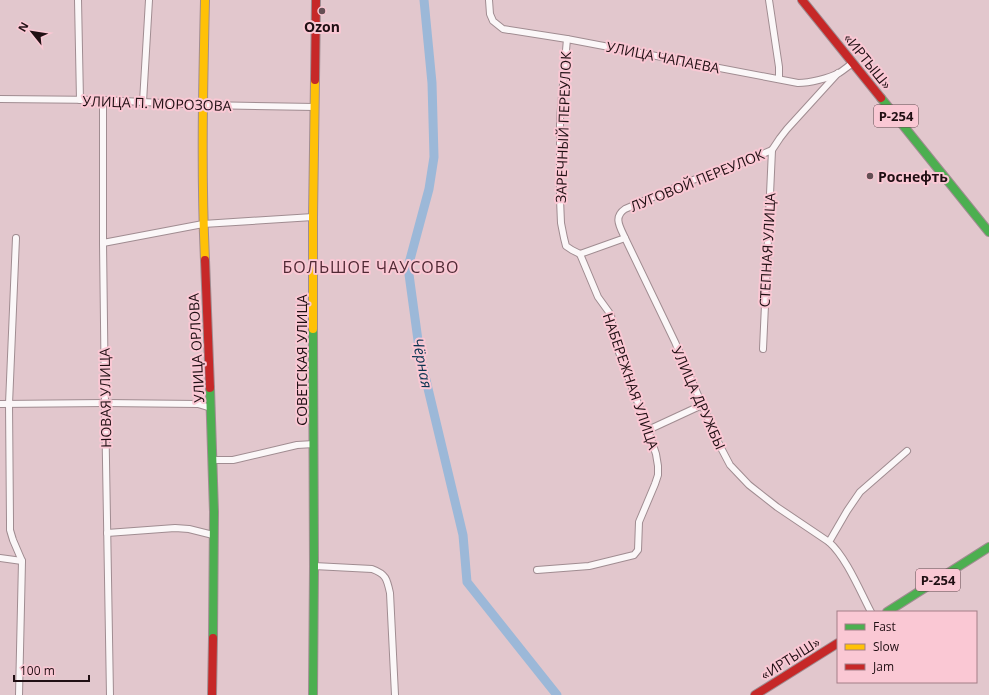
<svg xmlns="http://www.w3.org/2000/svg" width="989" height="695" font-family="'Open Sans',sans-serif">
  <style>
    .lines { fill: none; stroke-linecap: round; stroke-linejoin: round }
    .river { stroke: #9cb8d8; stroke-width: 9 }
    .street-casing { stroke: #a08c91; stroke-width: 8 }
    .fast-casing { stroke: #a08c91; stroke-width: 10 }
    .slow-casing { stroke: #a08c91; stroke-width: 10 }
    .jam-casing { stroke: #a08c91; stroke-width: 10 }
    .street { stroke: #fbf7f8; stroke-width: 6 }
    .fast { stroke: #4caf50; stroke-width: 8 }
    .slow { stroke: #ffc107; stroke-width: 8 }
    .jam { stroke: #c62828; stroke-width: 8 }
    .poi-dot { fill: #644f54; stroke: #fac8d4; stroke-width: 1.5 }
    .labels { text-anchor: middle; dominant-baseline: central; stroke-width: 4; stroke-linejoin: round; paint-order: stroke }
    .shield { fill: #fac8d4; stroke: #61464d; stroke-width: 1 }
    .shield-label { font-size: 13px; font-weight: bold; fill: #200f13 }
    .poi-label { font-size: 14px; font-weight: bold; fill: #200f13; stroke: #fac8d4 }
    .street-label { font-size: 14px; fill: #200f13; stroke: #fac8d4 }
    .water-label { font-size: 15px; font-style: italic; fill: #0b3451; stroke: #fac8d4 }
    .quarter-label { font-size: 16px; letter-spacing: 1px; fill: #502934; stroke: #fac8d4 }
  </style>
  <rect width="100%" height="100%" fill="#e2c7cd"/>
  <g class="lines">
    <polyline class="river" points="424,0 432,83 434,157 429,189 408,267 420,355 463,535 467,582 557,695"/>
    <defs>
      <g id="street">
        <polyline points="78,0 80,100"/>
        <path d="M489,0L490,14L493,21L503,29L567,39L798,83C810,83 829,78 839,73C844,70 848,66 853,63"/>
        <polyline points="769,0 779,67 779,79"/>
        <polyline points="567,39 560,119 560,199 561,223 564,238 566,246 572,250 580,254"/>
        <polyline points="0,99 103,100 203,105 315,107"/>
        <polyline points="103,100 103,243 105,403 110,695"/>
        <polyline points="143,102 149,0"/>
        <polyline points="16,238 9,404 10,521 10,530 13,540 22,561 19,695"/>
        <polyline points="103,243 203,224 313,217"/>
        <polyline points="580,254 625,238"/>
        <polyline points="763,349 772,150"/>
        <polyline points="0,404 105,403 198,404 211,408"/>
        <polyline points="648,430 702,405"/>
        <polyline points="213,460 233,460 297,445 314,444"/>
        <polyline points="107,533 175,528 189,529 213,535"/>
        <path d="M829,542L777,507L749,485L730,465L720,446L675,342L625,238C620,227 613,217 625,209L693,180L744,162L772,150L780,138L787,129L838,73"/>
        <polyline points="0,558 22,561"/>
        <path d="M314,566L372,569C386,574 387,579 390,593L395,695"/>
        <polyline points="537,570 589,566 634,555 638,550 639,522 655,484 658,475 658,466 656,454 648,430 614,339 611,315 598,297 580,254"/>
        <path d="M871,612C860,591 846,557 829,542L847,511L860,492L907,451"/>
      </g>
      <g id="fast">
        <polyline points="881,98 989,232"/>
        <polyline points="210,388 214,512 213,638"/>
        <polyline points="887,612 989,547"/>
        <polyline points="313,695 314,566 313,329"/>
      </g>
      <g id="slow">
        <path d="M205,260C201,174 203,87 205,0"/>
        <polyline points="313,329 313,217 315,80"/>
      </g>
      <g id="jam">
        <polyline points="802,0 881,98"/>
        <polyline points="315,80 316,0"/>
        <polyline points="205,260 210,388"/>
        <polyline points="212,695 213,638"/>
        <polyline points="755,695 838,643"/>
      </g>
    </defs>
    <use href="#street" class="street-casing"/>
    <use href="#fast" class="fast-casing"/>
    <use href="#slow" class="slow-casing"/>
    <use href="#jam" class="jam-casing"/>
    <use href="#street" class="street"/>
    <use href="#fast" class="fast"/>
    <use href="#slow" class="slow"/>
    <use href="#jam" class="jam"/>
  </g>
  <g class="poi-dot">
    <circle cx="322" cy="11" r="4"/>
    <circle cx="870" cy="176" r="4"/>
  </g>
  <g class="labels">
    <g class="shield">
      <rect x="874" y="105" width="44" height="22" rx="3"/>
      <rect x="916" y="569" width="44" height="22" rx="3"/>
    </g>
    <g class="shield-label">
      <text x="896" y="116">Р-254</text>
      <text x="938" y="580">Р-254</text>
    </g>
    <g class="poi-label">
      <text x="322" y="26">Ozon</text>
      <text x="878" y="176" text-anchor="start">Роснефть</text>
    </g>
    <g class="street-label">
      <text transform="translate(663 57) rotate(11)">УЛИЦА ЧАПАЕВА</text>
      <text transform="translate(868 61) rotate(51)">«ИРТЫШ»</text>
      <text transform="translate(157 103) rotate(2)">УЛИЦА П. МОРОЗОВА</text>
      <text transform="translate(563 127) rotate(-88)">ЗАРЕЧНЫЙ ПЕРЕУЛОК</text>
      <text transform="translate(697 180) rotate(-22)">ЛУГОВОЙ ПЕРЕУЛОК</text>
      <text transform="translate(767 250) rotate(-87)">СТЕПНАЯ УЛИЦА</text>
      <text transform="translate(196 348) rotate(-93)">УЛИЦА ОРЛОВА</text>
      <text transform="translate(301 360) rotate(-90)">СОВЕТСКАЯ УЛИЦА</text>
      <text transform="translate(631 381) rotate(71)">НАБЕРЕЖНАЯ УЛИЦА</text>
      <text transform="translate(105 398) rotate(-91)">НОВАЯ УЛИЦА</text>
      <text transform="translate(699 398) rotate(66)">УЛИЦА ДРУЖБЫ</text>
      <text transform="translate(790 658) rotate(-32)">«ИРТЫШ»</text>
    </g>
    <g class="water-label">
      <text transform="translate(423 363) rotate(79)">Чёрная</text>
    </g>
    <g class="quarter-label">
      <text x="371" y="267">БОЛЬШОЕ ЧАУСОВО</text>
    </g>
  </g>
  <rect x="837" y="611" width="140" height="72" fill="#fac8d4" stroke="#a37e87"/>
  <rect x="845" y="624" width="20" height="6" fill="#4caf50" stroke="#a37e87"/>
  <text x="873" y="631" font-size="12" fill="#200f13">Fast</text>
  <rect x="845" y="644" width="20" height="6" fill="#ffc107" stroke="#a37e87"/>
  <text x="873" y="651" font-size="12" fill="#200f13">Slow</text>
  <rect x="845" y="664" width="20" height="6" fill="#c62828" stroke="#a37e87"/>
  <text x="873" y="671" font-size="12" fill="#200f13">Jam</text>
  <g transform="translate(32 32) rotate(300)" stroke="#fac8d4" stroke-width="3" paint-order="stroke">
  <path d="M0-3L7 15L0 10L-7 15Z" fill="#200f13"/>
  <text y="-6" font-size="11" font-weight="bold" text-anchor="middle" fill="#200f13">N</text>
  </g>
  <path d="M14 675v6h75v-6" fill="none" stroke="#200f13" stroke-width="2"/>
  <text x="20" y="675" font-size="12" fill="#200f13" stroke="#fac8d4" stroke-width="3" paint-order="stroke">100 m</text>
</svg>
